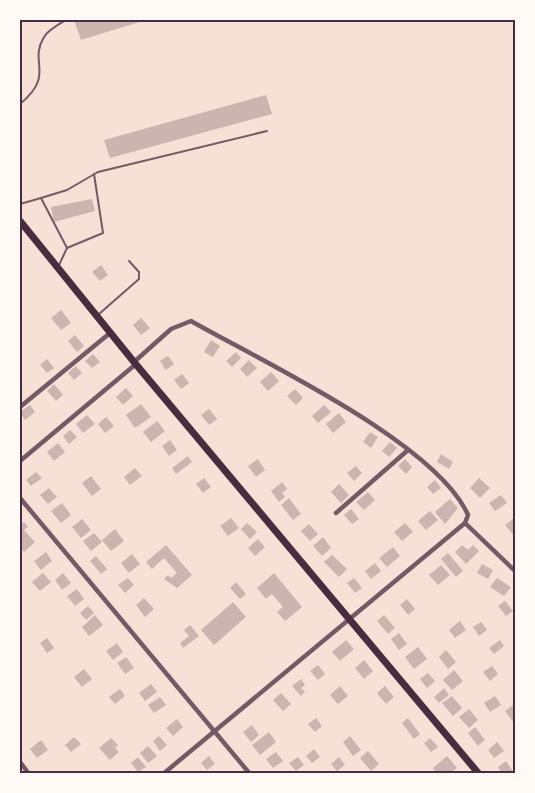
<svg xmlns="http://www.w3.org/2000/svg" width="535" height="793" font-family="'Playfair Display',serif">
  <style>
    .building { fill: #ccb4b1 }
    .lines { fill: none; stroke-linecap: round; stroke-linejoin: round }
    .service { stroke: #755966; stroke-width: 2 }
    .minor { stroke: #755966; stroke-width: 4.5 }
    .secondary { stroke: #4a2c40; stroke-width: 7 }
    .neatline { fill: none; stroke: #4a2c40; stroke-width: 2 }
  </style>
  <rect width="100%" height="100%" fill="#f7e1d7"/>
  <g class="building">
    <polygon points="74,20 146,20 81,40"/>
    <polygon points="266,95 272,114 110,158 104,140"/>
    <polygon points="92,199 95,211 54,222 51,207"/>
    <polygon points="101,265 108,275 100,281 92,272"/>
    <polygon points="61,310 71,323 61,330 51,318"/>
    <polygon points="141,318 150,328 141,335 133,325"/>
    <polygon points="75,335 84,346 77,352 68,341"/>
    <polygon points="211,340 220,346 213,357 204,352"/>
    <polygon points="236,352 241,358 232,367 226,361"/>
    <polygon points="93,354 100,362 92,368 85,361"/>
    <polygon points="168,356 174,364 166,370 160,361"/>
    <polygon points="47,359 54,368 47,373 40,365"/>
    <polygon points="249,360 257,368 247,377 240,369"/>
    <polygon points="76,366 82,373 74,380 68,373"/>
    <polygon points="271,372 279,381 268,391 260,382"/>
    <polygon points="182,374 189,383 181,389 174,380"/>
    <polygon points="54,384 63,395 56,401 47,391"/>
    <polygon points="126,388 133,396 123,405 116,397"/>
    <polygon points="295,389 303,398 296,405 287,396"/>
    <polygon points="141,404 151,417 135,428 126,415"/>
    <polygon points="30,405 35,412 25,420 20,412"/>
    <polygon points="324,405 331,412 318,423 312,416"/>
    <polygon points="209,409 217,419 209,425 201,415"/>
    <polygon points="339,413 346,422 333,433 326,424"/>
    <polygon points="87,415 95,424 83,433 76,424"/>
    <polygon points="106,417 114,426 105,433 98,424"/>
    <polygon points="157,421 165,431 151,442 143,432"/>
    <polygon points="70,430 77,437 69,444 63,436"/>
    <polygon points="370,432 378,437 371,448 363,442"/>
    <polygon points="170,440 177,450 169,456 162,446"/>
    <polygon points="390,442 397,448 389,457 382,451"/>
    <polygon points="58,443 65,452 54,461 47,452"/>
    <polygon points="441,454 453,462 449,469 437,462"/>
    <polygon points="188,456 192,462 176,474 172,468"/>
    <polygon points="258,459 265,470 256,477 248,466"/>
    <polygon points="405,459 412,467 406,474 398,466"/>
    <polygon points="356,466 362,473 354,481 347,473"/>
    <polygon points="135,468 142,476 130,485 124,477"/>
    <polygon points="36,472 42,478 31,486 26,480"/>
    <polygon points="91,476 101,489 92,496 82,483"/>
    <polygon points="204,478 211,487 203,493 196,484"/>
    <polygon points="479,478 490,488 480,498 470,488"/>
    <polygon points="435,480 441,488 433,494 427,487"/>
    <polygon points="282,482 287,489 282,493 285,497 279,502 271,491"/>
    <polygon points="339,484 349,495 341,503 331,492"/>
    <polygon points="49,488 57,497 48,504 40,495"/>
    <polygon points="368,492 375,500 364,510 356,502"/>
    <polygon points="501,495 507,503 495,511 489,503"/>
    <polygon points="289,498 301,514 293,520 281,505"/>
    <polygon points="450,499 458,508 445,524 435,512"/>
    <polygon points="62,503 71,515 61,523 51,511"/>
    <polygon points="351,509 359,519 352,524 344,515"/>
    <polygon points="430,511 438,520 426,530 418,521"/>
    <polygon points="231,518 239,528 228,536 220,526"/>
    <polygon points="514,518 516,521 516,538 505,525"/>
    <polygon points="82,519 91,530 81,538 72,527"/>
    <polygon points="24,522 28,527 24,530 35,542 24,552 20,547 20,526"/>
    <polygon points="247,523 257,532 250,539 241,529"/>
    <polygon points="405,523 413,532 402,541 394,532"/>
    <polygon points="309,524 318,534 310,541 301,531"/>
    <polygon points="115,529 124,541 111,551 102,540"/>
    <polygon points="94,533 102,542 91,551 83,541"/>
    <polygon points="323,537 331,548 322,556 313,546"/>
    <polygon points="258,539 265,547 255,556 248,548"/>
    <polygon points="166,545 192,575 177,588 164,579 168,575 171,578 177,573 164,558 152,569 146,562"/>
    <polygon points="462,545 468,550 473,545 479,551 466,564 455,552"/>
    <polygon points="393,547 400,556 387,567 379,558"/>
    <polygon points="46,552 52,561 41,570 34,561"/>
    <polygon points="448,553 463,571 456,577 441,559"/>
    <polygon points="132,554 140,564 129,573 121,563"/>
    <polygon points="332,555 347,569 339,577 324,562"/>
    <polygon points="96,556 107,569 101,574 90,561"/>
    <polygon points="375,563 381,571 371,579 365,571"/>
    <polygon points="482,564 493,570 488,579 477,573"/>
    <polygon points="441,565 450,575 438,585 429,575"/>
    <polygon points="43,573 51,582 40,591 32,582"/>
    <polygon points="63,573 71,583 62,590 55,580"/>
    <polygon points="274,573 302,607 285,621 277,612 283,607 272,594 266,599 257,588"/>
    <polygon points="128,578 134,585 125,593 118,585"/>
    <polygon points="354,578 362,588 355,593 347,583"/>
    <polygon points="497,578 511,587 504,596 490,587"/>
    <polygon points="236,582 246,594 240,599 230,588"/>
    <polygon points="77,589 84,599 75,606 67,596"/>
    <polygon points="144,598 154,609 145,617 136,605"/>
    <polygon points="407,599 415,609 408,615 400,605"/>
    <polygon points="505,601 513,611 506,616 498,606"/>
    <polygon points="233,602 246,617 214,645 201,630"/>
    <polygon points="88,606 94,613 86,620 80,613"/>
    <polygon points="95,615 103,625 89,636 82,627"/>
    <polygon points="384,615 395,628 388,634 377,621"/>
    <polygon points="460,621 466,630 455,638 449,630"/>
    <polygon points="481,622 487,630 479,636 473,627"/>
    <polygon points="190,625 199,636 183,648 180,643 189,636 184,630"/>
    <polygon points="399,633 407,644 399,650 391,639"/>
    <polygon points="47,638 54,648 47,653 40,643"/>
    <polygon points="346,640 354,649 340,661 332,652"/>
    <polygon points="500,640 504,646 494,654 489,648"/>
    <polygon points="117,643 123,652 113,660 106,651"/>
    <polygon points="418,647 427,659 414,669 405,657"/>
    <polygon points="446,650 456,662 448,669 439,657"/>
    <polygon points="126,657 134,668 125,674 117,663"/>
    <polygon points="364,660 373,671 364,679 355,668"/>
    <polygon points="318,665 325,674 318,680 310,671"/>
    <polygon points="492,666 498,674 490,681 483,672"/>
    <polygon points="84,669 92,679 82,687 74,677"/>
    <polygon points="454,670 463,681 452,690 443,680"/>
    <polygon points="428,673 435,681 427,688 420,679"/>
    <polygon points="301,679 305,685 301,688 305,692 301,696 292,686"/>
    <polygon points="151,684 157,692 145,701 139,693"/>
    <polygon points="340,686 348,696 338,704 330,695"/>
    <polygon points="385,686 394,697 386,704 377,693"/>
    <polygon points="444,688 449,695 439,703 434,697"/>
    <polygon points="120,689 125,696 115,704 109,697"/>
    <polygon points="281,693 291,704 283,711 273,700"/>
    <polygon points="452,696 462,708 453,716 442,703"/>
    <polygon points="495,696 501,705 490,712 484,703"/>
    <polygon points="160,697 166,705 154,713 148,705"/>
    <polygon points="516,703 516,721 514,723 505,711"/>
    <polygon points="469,709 478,720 469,728 459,717"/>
    <polygon points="316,718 322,726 315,732 308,724"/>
    <polygon points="408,718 420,734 414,739 402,723"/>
    <polygon points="177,719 183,727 173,736 166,728"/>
    <polygon points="252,725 259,735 251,742 243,732"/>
    <polygon points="475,727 485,740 478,746 468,733"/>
    <polygon points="269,732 276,742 260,755 252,745"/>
    <polygon points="159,736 167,745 160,751 153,741"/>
    <polygon points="350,736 361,750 353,756 343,742"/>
    <polygon points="74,737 81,744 71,752 65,745"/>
    <polygon points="111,738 118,745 115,748 119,752 110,760 99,748"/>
    <polygon points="430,738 438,747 431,752 424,743"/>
    <polygon points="41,740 48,750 37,758 30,749"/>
    <polygon points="497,742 504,751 494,758 488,750"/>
    <polygon points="148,746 157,756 148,763 140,753"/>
    <polygon points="314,749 320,757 312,763 306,756"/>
    <polygon points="368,751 379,764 371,771 360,758"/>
    <polygon points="276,752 283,761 273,768 266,759"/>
    <polygon points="209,756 215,764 207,770 201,763"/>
    <polygon points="447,756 457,768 449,774 437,774 433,768"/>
    <polygon points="138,757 146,767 138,772 131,763"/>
    <polygon points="298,757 304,765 296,771 289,763"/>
    <polygon points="339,757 345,765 337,771 331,764"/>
    <polygon points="506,761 514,773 513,774 502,774 498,767"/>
  </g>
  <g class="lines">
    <g class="service">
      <path d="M20,104C56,74 28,63 44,37C48,30 59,24 66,20"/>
      <polyline points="41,198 67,190 98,172 267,131"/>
      <polyline points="20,204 41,198 67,248 59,265"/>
      <polyline points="67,248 103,233 94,174"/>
      <polyline points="99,314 139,279 139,272 129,261"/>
    </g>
    <g class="minor">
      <path d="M134,362L171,329L191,321C261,361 437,443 468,515L465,523"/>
      <polyline points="20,407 110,333"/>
      <polyline points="20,461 136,364"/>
      <polyline points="20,498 250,774"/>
      <polyline points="336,513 408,450"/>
      <polyline points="465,523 516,572"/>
      <polyline points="20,762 29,774"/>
      <polyline points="163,774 465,523"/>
    </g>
    <polyline class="secondary" points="20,221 134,362 479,774"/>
  </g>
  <rect width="535" height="793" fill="none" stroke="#fffaf5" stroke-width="42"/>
  <rect x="21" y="21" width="493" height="751" class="neatline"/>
</svg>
